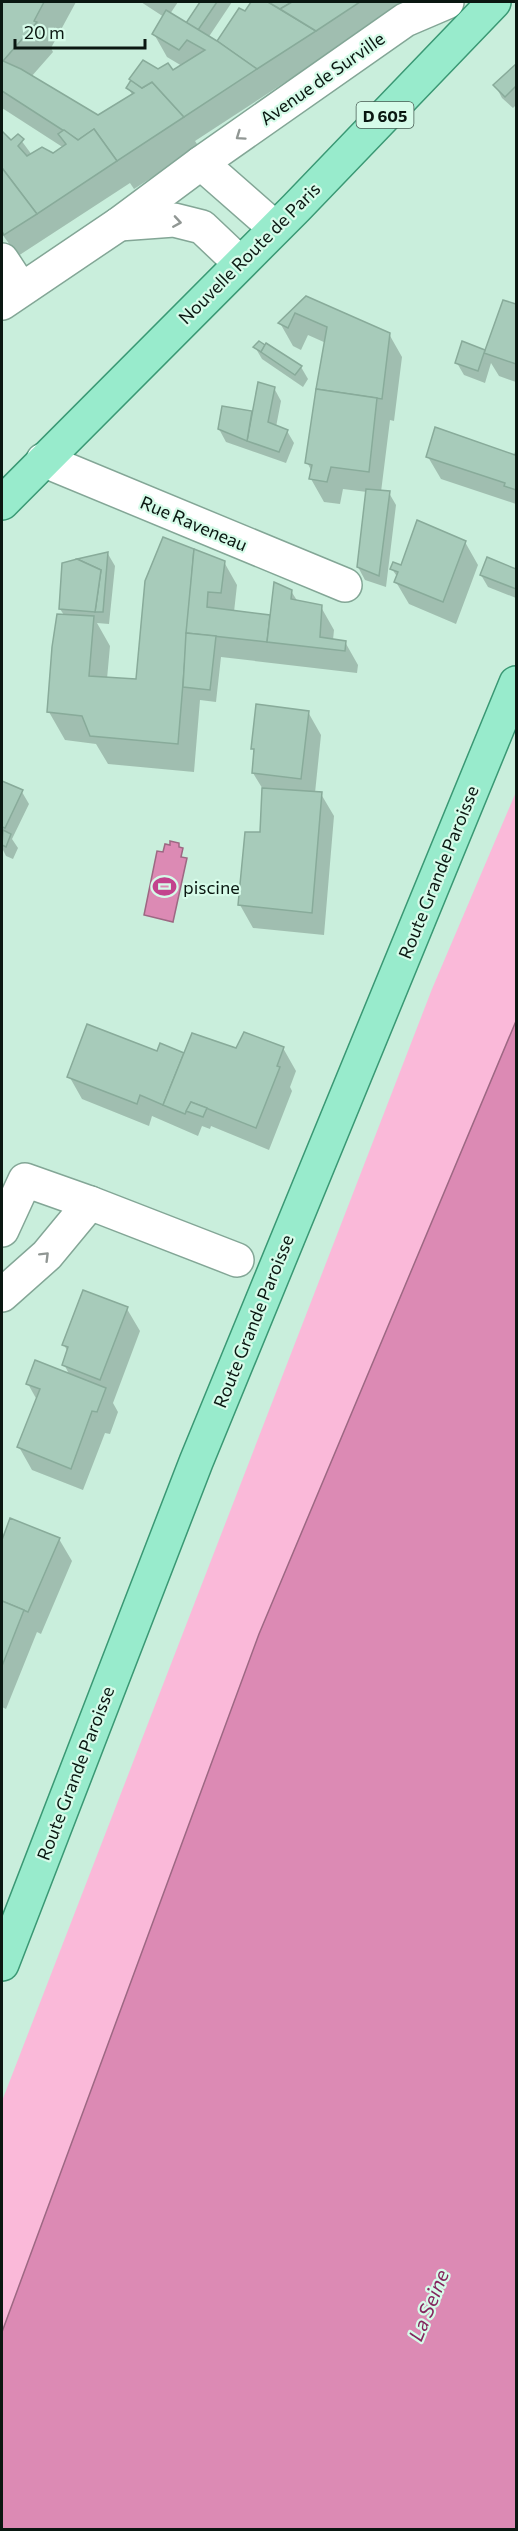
<svg xmlns="http://www.w3.org/2000/svg" width="518" height="2531" font-family="Commissioner,sans-serif">
  <style>
    .green { fill: #fab9d9 }
    .water { fill: #dc8ab4; stroke: #9d6883; stroke-width: 1.5 }
    .shadow { fill: #0003 }
    .building { fill: #a7cbba; stroke: #88ab9a; stroke-width: 1.5 }
    .lines { fill: none; stroke-linecap: round; stroke-linejoin: round }
    .minor-casing { stroke: #83a696; stroke-width: 36 }
    .major-casing { stroke: #3a9874; stroke-width: 36 }
    .minor { stroke: #fff; stroke-width: 33 }
    .major { stroke: #98ebcc; stroke-width: 33 }
    .oneway { stroke: #919794 }
    .labels { text-anchor: middle; dominant-baseline: central; stroke-width: 4.5; stroke-linejoin: round; paint-order: stroke }
    .shield { fill: #d6fbe9; stroke: #475b52; stroke-width: 1.5 }
    .shield-label { font-size: 16px; font-weight: bold; fill: #0a1711 }
    .street-label { font-size: 18px; fill: #0a1711; stroke: #d6fbe9 }
    .poi-label { font-size: 18px; fill: #0a1711; stroke: #d6fbe9; text-anchor: start }
    .water-label { font-size: 20px; font-style: italic; fill: #84245d; stroke: #d6fbe9 }
  </style>
  <rect width="100%" height="100%" fill="#c9eedc"/>
  <polygon class="green" points="516,792 516,1053 2,2397 2,2101 432,989"/>
  <g class="water">
    <polygon points="170,841 179,843 179,847 183,848 181,857 187,858 173,922 144,915 157,851 163,852 165,844 170,845"/>
    <polygon points="516,1021 516,2529 2,2529 2,2332 259,1634"/>
  </g>
  <g class="shadow">
    <polygon points="2,2 76,2 51,48 53,52 31,77 98,117 133,96 128,88 158,71 173,72 182,66 167,57 154,34 164,17 141,2 178,2 170,14 187,25 202,2 232,2 208,38 217,43 245,13 253,2 288,2 291,4 294,2 408,2 195,141 199,147 134,189 130,183 18,256 2,234 2,133 11,142 18,136 32,155 53,155 64,148 2,108"/>
    <polygon points="516,66 516,105 513,108 502,98 495,85"/>
    <polygon points="307,298 389,334 402,357 394,421 390,420 381,492 389,493 396,505 386,587 365,580 358,567 367,492 343,489 340,504 324,502 311,479 312,472 307,462 326,343 308,335 301,350 293,346 280,323"/>
    <polygon points="504,302 516,306 516,382 499,376 491,363 485,383 464,375 457,363 484,351 485,353"/>
    <polygon points="255,347 301,367 308,379 303,387 262,359"/>
    <polygon points="274,388 281,401 276,427 287,431 294,443 286,463 226,442 219,429 223,408 253,413"/>
    <polygon points="516,455 516,504 441,479 428,457 516,457"/>
    <polygon points="465,542 478,565 456,624 409,604 396,582 398,578 392,569"/>
    <polygon points="108,554 115,566 109,624 97,623 110,646 107,679 138,680 224,562 237,585 234,612 271,616 291,591 298,602 321,607 334,630 333,640 345,642 358,665 357,673 221,657 216,702 200,700 194,772 108,764 96,744 65,740 49,712 64,615 60,609"/>
    <polygon points="488,559 516,571 516,598 488,587 481,575"/>
    <polygon points="308,712 321,735 315,793 321,794 334,816 324,935 253,928 240,905 261,833 264,791 253,773 255,753 253,749"/>
    <polygon points="3,783 22,792 29,804 12,839 18,848 13,859 6,856 2,848"/>
    <polygon points="283,1048 296,1071 290,1087 292,1091 269,1150 211,1126 210,1129 202,1126 198,1136 152,1116 149,1126 82,1099 69,1076 158,1053 185,1055"/>
    <polygon points="127,1309 140,1331 113,1403 118,1412 110,1434 105,1433 83,1490 32,1470 19,1447 37,1400 28,1384 70,1376 64,1364 68,1352 64,1345"/>
    <polygon points="11,1520 59,1539 72,1561 41,1634 37,1632 6,1709 2,1707 2,1544"/>
  </g>
  <g class="building">
    <polygon points="2,2 44,2 34,21 37,22 3,61 21,69 98,115 134,93 126,88 131,80 142,88 152,82 184,117 117,161 94,129 78,140 2,91"/>
    <polygon points="200,2 217,2 198,30 186,23"/>
    <polygon points="251,2 268,2 316,31 257,69 217,41 239,8 245,11"/>
    <polygon points="268,2 292,2 280,9"/>
    <polygon points="292,2 360,2 316,31 280,9"/>
    <polygon points="166,10 217,41 257,69 184,117 152,82 142,88 129,79 143,60 158,69 168,63 173,70 205,50 187,40 179,50 152,34"/>
    <polygon points="516,64 516,86 505,97 493,85"/>
    <polygon points="94,129 117,161 37,214 2,168 2,131 11,140 18,134 24,139 18,146 27,156 42,147 53,153 66,144 58,134 64,130 78,140"/>
    <polygon points="2,168 37,214 4,235 2,231"/>
    <polygon points="306,296 390,333 382,399 316,389 327,327 295,313 288,328 278,323"/>
    <polygon points="503,300 516,304 516,364 484,353"/>
    <polygon points="259,341 265,345 261,352 253,347"/>
    <polygon points="462,341 485,350 478,371 455,363"/>
    <polygon points="266,343 302,366 295,375 261,352"/>
    <polygon points="258,382 275,387 268,422 288,430 279,452 247,441"/>
    <polygon points="316,389 377,398 369,472 331,467 327,482 309,479 312,465 305,463"/>
    <polygon points="222,406 252,411 247,441 218,429"/>
    <polygon points="435,427 515,455 516,451 516,490 504,486 505,483 426,457"/>
    <polygon points="366,489 390,491 379,576 357,567"/>
    <polygon points="417,520 466,541 443,602 394,582 398,572 390,569 393,562 401,565"/>
    <polygon points="163,537 194,549 178,744 90,736 82,716 47,712 52,647 57,614 94,616 89,676 136,679 145,581"/>
    <polygon points="194,549 225,561 221,593 208,592 207,607 270,615 267,642 186,633"/>
    <polygon points="108,552 103,612 95,612 101,570 77,559"/>
    <polygon points="487,557 516,569 516,589 480,575"/>
    <polygon points="77,559 101,570 95,612 59,609 62,563"/>
    <polygon points="274,582 292,590 291,599 322,605 320,637 346,641 345,651 267,642"/>
    <polygon points="186,633 216,636 210,690 183,687"/>
    <polygon points="256,704 309,711 301,779 252,773 254,749 251,749"/>
    <polygon points="2,781 23,790 5,828 2,827"/>
    <polygon points="262,788 322,792 312,913 238,905 245,832 260,832"/>
    <polygon points="3,830 11,834 6,847 2,845"/>
    <polygon points="87,1024 157,1051 160,1043 184,1053 163,1105 140,1095 137,1104 67,1077"/>
    <polygon points="244,1032 284,1047 277,1066 280,1067 256,1128 191,1102 185,1114 163,1105 192,1033 236,1048"/>
    <polygon points="191,1102 207,1108 203,1117 186,1111"/>
    <polygon points="83,1290 128,1307 100,1380 62,1365 68,1347 62,1345"/>
    <polygon points="35,1360 106,1388 97,1412 92,1411 71,1469 17,1447 40,1389 26,1384"/>
    <polygon points="10,1518 60,1538 28,1612 2,1601 2,1540"/>
    <polygon points="2,1601 24,1610 2,1666"/>
  </g>
  <g class="lines">
    <defs>
      <g id="minor">
        <polyline points="201,163 275,228"/>
        <polyline points="119,224 174,220 202,227 240,263"/>
        <polyline points="2,260 21,289"/>
        <polyline points="2,303 119,224 201,163 405,20 447,2"/>
        <polyline points="43,460 345,585"/>
        <polyline points="90,1203 237,1260"/>
        <polyline points="2,1230 25,1180 90,1203 47,1255 2,1295"/>
      </g>
      <g id="major">
        <polyline points="2,503 296,208 494,2"/>
        <polyline points="2,1964 196,1462 516,683"/>
      </g>
    </defs>
    <use href="#minor" class="minor-casing"/>
    <use href="#major" class="major-casing"/>
    <use href="#minor" class="minor"/>
    <use href="#major" class="major"/>
  </g>
  <defs><path id="oneway-chevron" d="M-2-3.5L2.5 0L-2 3.5" fill="none" stroke-width="1.6" stroke-linecap="round" stroke-linejoin="round" transform="scale(1.5)"/></defs>
  <g class="oneway">
    <use href="#oneway-chevron" transform="translate(240 136) rotate(145)"/>
    <use href="#oneway-chevron" transform="translate(177 222) rotate(9)"/>
    <use href="#oneway-chevron" transform="translate(45 1256) rotate(-45)"/>
  </g>
  <defs>
    <symbol id="stadium-bare" viewBox="-9 -9 18 18"><path d="M0-5a6.5 5 0 1 0 0 10a6.5 5 0 1 0 0-10ZM-3.5-1.8h7v3.6h-7Z" fill="#c3438d" stroke="#d6fbe9" stroke-width="2.5" paint-order="stroke"/></symbol>
  </defs>
  <g fill-rule="evenodd">
    <use href="#stadium-bare" x="148" y="870" width="33" height="33"/>
  </g>
  <g class="labels">
    <rect class="shield" x="356.5" y="102" width="57" height="26" rx="4.5"/>
    <g class="shield-label">
      <text x="385" y="115">D 605</text>
    </g>
    <g class="street-label">
      <text transform="translate(322 78) rotate(-35)">Avenue de Surville</text>
      <text transform="translate(249 253) rotate(-45)">Nouvelle Route de Paris</text>
      <text transform="translate(194 523) rotate(23)">Rue Raveneau</text>
      <text transform="translate(438 872) rotate(-68)">Route Grande Paroisse</text>
      <text transform="translate(253 1321) rotate(-68)">Route Grande Paroisse</text>
      <text transform="translate(75 1773) rotate(-69)">Route Grande Paroisse</text>
    </g>
    <g class="poi-label">
      <text x="183" y="887">piscine</text>
    </g>
    <g class="water-label">
      <text transform="translate(428 2305) rotate(-68)">La Seine</text>
    </g>
  </g>
  <rect width="518" height="2531" fill="none" stroke="#0a1711" stroke-width="6"/>
  <path d="M15 39v9h130v-9" fill="none" stroke="#0a1711" stroke-width="3"/>
  <text x="24" y="39" font-size="18" fill="#0a1711" stroke="#d6fbe9" stroke-width="4.5" paint-order="stroke">20 m</text>
</svg>
